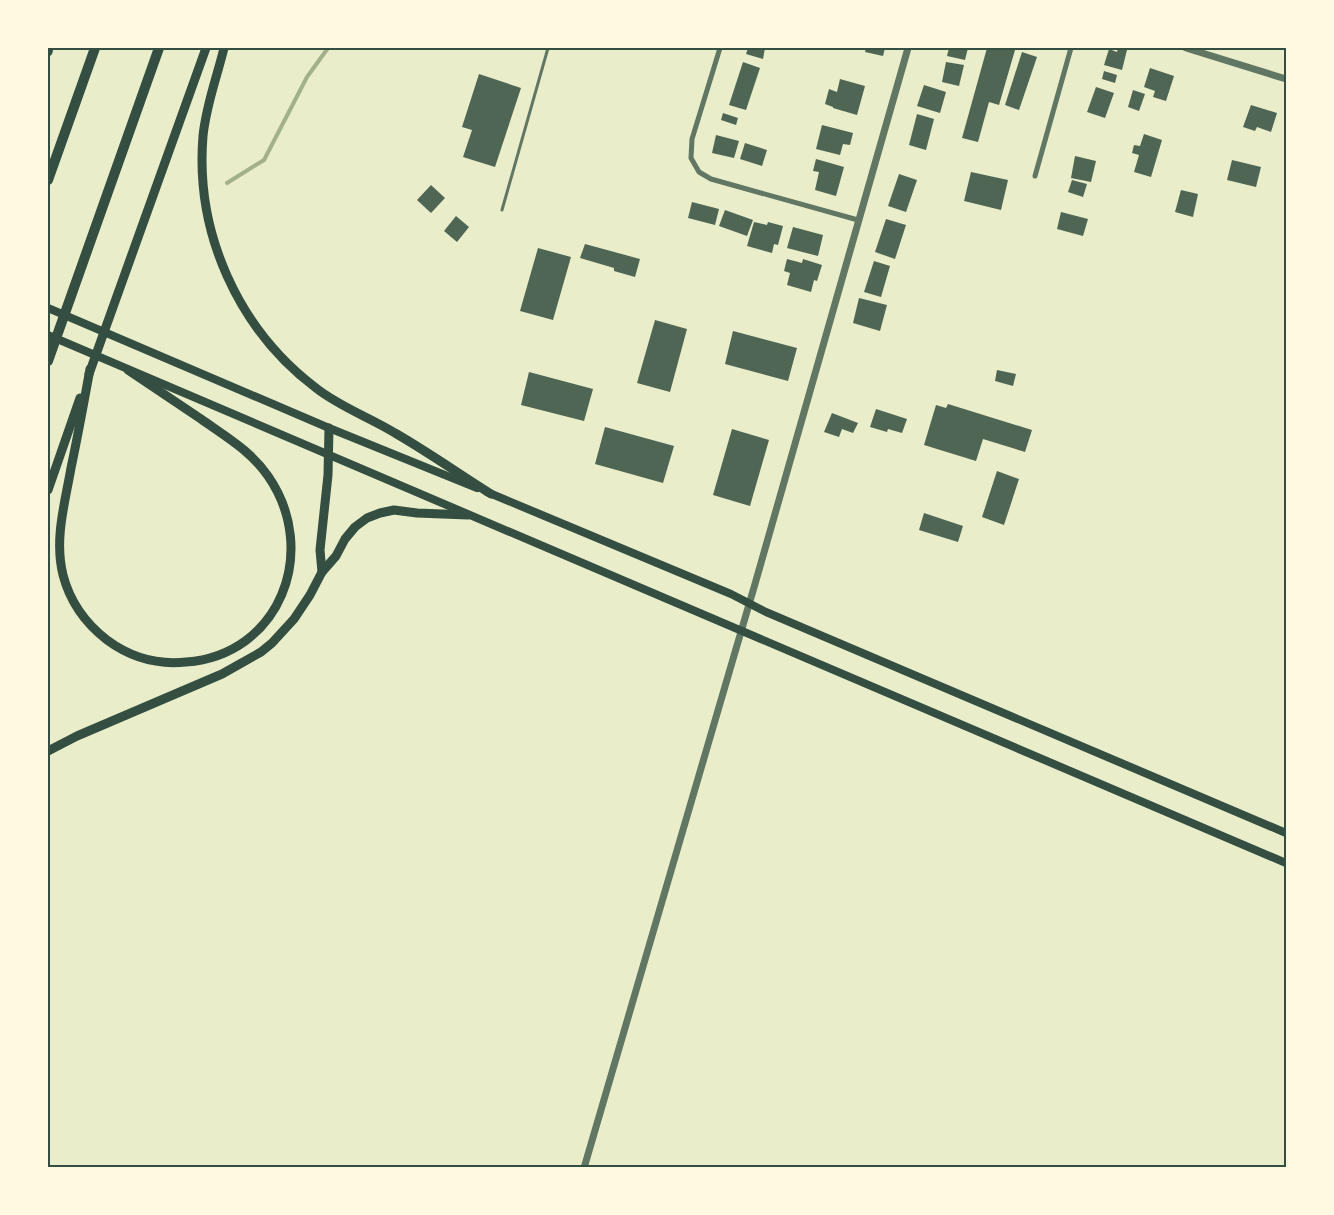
<svg xmlns="http://www.w3.org/2000/svg" width="1334" height="1215" font-family="'Titillium Web',sans-serif">
  <style>
    .lines { fill: none; stroke-linecap: round; stroke-linejoin: round }
    .stream { stroke: #a3b18a; stroke-width: 4 }
    .building { fill: #4f6655 }
    .service { stroke: #617663; stroke-width: 3 }
    .minor { stroke: #617663; stroke-width: 5 }
    .tertiary { stroke: #617663; stroke-width: 7 }
    .secondary { stroke: #344e41; stroke-width: 8 }
    .primary { stroke: #344e41; stroke-width: 9 }
    .motorway { stroke: #344e41; stroke-width: 10 }
    .neatline { fill: none; stroke: #344e41; stroke-width: 2 }
  </style>
  <rect width="100%" height="100%" fill="#e9edc9"/>
  <g class="lines">
    <polyline class="stream" points="227,183 264,160 307,77 328,48"/>
  </g>
  <g class="building">
    <polygon points="748,48 765,48 763,59 746,54"/>
    <polygon points="866,48 885,48 883,56 865,52"/>
    <polygon points="949,48 968,48 965,60 947,56"/>
    <polygon points="987,48 1006,48 1015,50 999,105 989,102 978,142 962,138"/>
    <polygon points="1118,48 1127,50 1122,70 1104,65 1109,49 1117,52"/>
    <polygon points="1022,52 1037,57 1019,110 1005,105"/>
    <polygon points="743,62 760,68 746,110 729,105"/>
    <polygon points="946,62 964,65 959,86 942,82"/>
    <polygon points="1150,68 1174,76 1166,101 1153,97 1155,91 1144,87"/>
    <polygon points="1104,71 1117,75 1115,83 1102,79"/>
    <polygon points="479,74 521,88 495,167 463,157 472,130 462,127"/>
    <polygon points="840,79 865,86 857,115 833,108 833,107 825,104 829,89 837,92"/>
    <polygon points="924,85 946,92 940,113 917,106"/>
    <polygon points="1096,87 1114,93 1105,118 1087,112"/>
    <polygon points="1133,90 1145,94 1139,111 1128,107"/>
    <polygon points="1251,105 1277,113 1271,132 1257,127 1255,131 1243,127"/>
    <polygon points="723,113 738,118 736,125 721,120"/>
    <polygon points="917,114 934,119 926,150 909,145"/>
    <polygon points="822,125 853,133 850,145 843,144 840,155 816,149"/>
    <polygon points="1144,134 1162,140 1151,177 1134,172 1139,155 1132,153 1134,145 1140,146"/>
    <polygon points="716,135 739,141 734,158 712,153"/>
    <polygon points="745,143 767,150 762,166 740,159"/>
    <polygon points="1075,156 1096,161 1091,182 1071,178"/>
    <polygon points="816,159 844,167 836,196 815,190 819,172 813,171"/>
    <polygon points="1232,160 1261,167 1256,187 1227,180"/>
    <polygon points="971,172 1008,180 1001,210 964,201"/>
    <polygon points="899,174 917,180 906,212 888,206"/>
    <polygon points="1072,180 1087,184 1083,197 1068,192"/>
    <polygon points="431,185 445,198 431,213 417,200"/>
    <polygon points="1181,190 1198,194 1193,217 1175,212"/>
    <polygon points="692,202 719,209 715,225 688,218"/>
    <polygon points="725,210 753,220 747,236 719,226"/>
    <polygon points="1061,212 1088,219 1083,236 1057,229"/>
    <polygon points="456,216 469,227 457,242 444,231"/>
    <polygon points="886,219 906,225 895,259 875,252"/>
    <polygon points="754,222 767,225 768,222 783,226 778,245 774,244 772,253 747,246"/>
    <polygon points="793,227 823,235 818,256 787,248"/>
    <polygon points="585,244 640,259 635,277 614,271 614,268 580,258"/>
    <polygon points="538,248 571,257 553,320 520,311"/>
    <polygon points="787,259 802,263 803,259 822,265 817,281 814,280 811,292 787,285 790,273 784,271"/>
    <polygon points="874,261 890,266 881,297 864,292"/>
    <polygon points="859,298 887,305 880,331 853,323"/>
    <polygon points="655,320 687,329 670,392 637,383"/>
    <polygon points="733,331 797,348 788,381 725,364"/>
    <polygon points="997,370 1016,374 1013,386 995,381"/>
    <polygon points="529,372 593,389 584,421 521,405"/>
    <polygon points="948,404 1032,430 1025,452 983,439 976,461 924,445 936,405 946,408"/>
    <polygon points="876,409 907,419 902,433 888,429 887,432 870,427"/>
    <polygon points="832,413 858,423 853,433 842,429 839,437 824,432"/>
    <polygon points="605,427 674,446 663,483 595,464"/>
    <polygon points="732,429 769,440 750,506 713,495"/>
    <polygon points="997,471 1019,479 1004,525 982,517"/>
    <polygon points="924,513 963,526 958,542 919,530"/>
  </g>
  <g class="lines">
    <polyline class="service" points="502,210 548,48"/>
    <g class="minor">
      <polyline points="720,48 692,139 691,158 699,172 711,179 858,220"/>
      <polyline points="1035,176 1071,48"/>
    </g>
    <g class="tertiary">
      <polyline points="1186,48 1286,79"/>
      <polyline points="584,1168 755,584 908,48"/>
    </g>
    <g class="secondary">
      <polyline points="48,308 329,428 477,488"/>
      <polyline points="48,335 1286,863"/>
      <polyline points="487,492 731,594 766,612 1286,833"/>
    </g>
    <g class="primary">
      <path d="M224,48C217,77 206,105 203,136C195,233 238,329 316,388C340,407 369,417 395,433C428,452 459,474 491,494"/>
      <polyline points="48,52 49,48"/>
      <path d="M90,369C84,402 78,435 71,468C65,503 54,539 63,575C70,602 85,623 107,640C130,657 157,665 186,662C280,655 320,551 268,476C251,451 225,436 201,419C177,403 152,386 128,370"/>
      <polyline points="89,374 206,48"/>
      <polyline points="48,490 80,398"/>
      <polyline points="322,572 320,550 328,475 329,428"/>
      <polyline points="48,751 77,736 222,674 261,652 272,643 294,619 310,595 322,572 336,556 345,539 355,527 367,518 380,513 394,510 417,513 468,515"/>
    </g>
    <g class="motorway">
      <polyline points="48,180 95,48"/>
      <polyline points="48,361 159,48"/>
    </g>
  </g>
  <rect width="1334" height="1215" fill="none" stroke="#fefae0" stroke-width="98"/>
  <rect x="49" y="49" width="1236" height="1117" class="neatline"/>
</svg>
